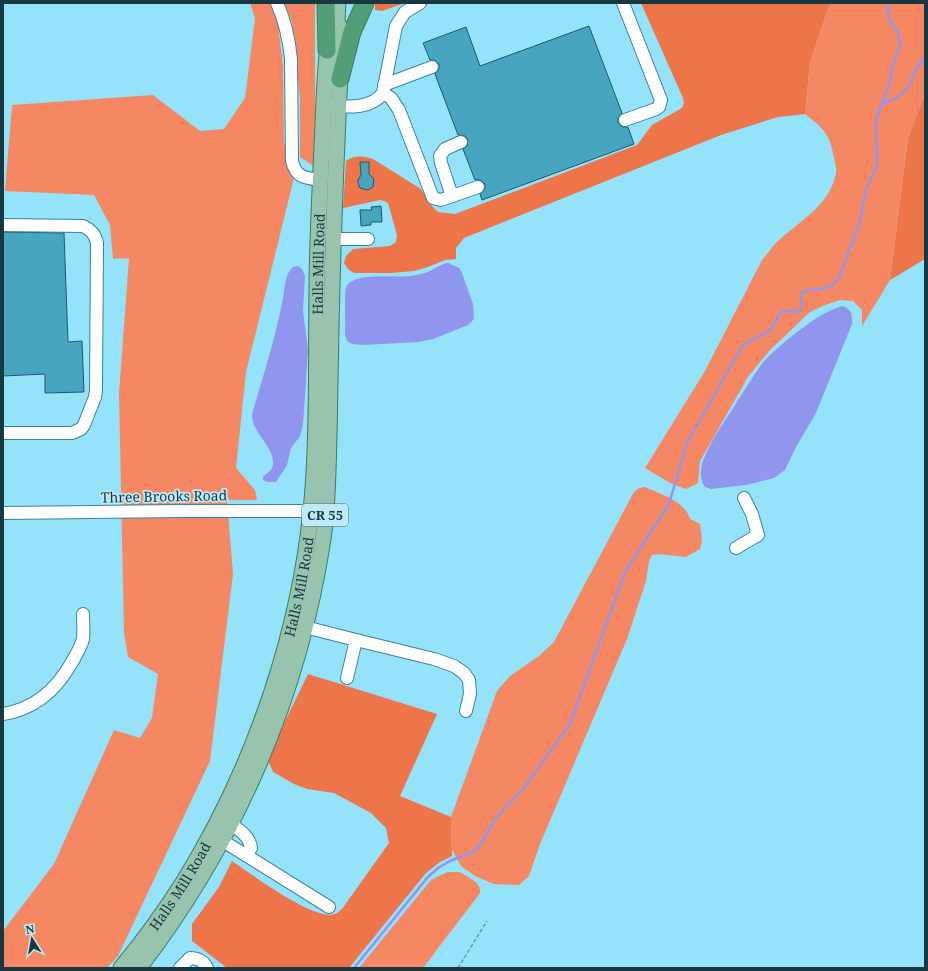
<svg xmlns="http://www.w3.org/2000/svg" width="928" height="971" font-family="'Noto Serif',serif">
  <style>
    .green { fill: #f58862 }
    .forest { fill: #ed7549 }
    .water { fill: #9095ed }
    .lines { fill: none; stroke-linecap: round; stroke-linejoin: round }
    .stream { stroke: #9095ed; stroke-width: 2.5 }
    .building { fill: #47a5c0; stroke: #1d596a }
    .minor-casing { stroke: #37859b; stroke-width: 14 }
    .major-casing { stroke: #3e7a64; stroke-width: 17 }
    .highway-casing { stroke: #3e7a64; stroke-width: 19 }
    .path { stroke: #629db0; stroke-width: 1.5; stroke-dasharray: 4 2; stroke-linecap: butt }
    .minor { stroke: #fff; stroke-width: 12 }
    .major { stroke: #98c4ad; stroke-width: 15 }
    .highway { stroke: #539d77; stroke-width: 17 }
    .labels { text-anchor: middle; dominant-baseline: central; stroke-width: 3.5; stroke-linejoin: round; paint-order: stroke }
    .shield { fill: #beebf9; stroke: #4a6e78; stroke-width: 1 }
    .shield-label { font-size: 13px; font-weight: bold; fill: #183841 }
    .street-label { font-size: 14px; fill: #183841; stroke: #beebf9 }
  </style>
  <rect width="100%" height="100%" fill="#95e2fb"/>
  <g class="green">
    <polygon points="250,3 270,3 277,16 283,66 284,143 294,178 246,372 236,468 255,490 257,500 227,500 233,574 210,761 118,956 107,968 3,968 3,931 54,864 114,730 140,738 152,718 158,674 128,657 124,633 119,394 129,258 113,259 110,225 94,195 5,191 12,105 153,95 200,131 224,129 245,98 255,18"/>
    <polygon points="284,3 315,3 315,167 300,157 300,98 292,22"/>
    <path d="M830,3H925V94L908,138L890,280L862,326V310L853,301L840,300L825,305L810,312L770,350L748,377L700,461L698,483L686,489L672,484L645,468L705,371L762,260C767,255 771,248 776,243C798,222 830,206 836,173C837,169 835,163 834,158C830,134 824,129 805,114L810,62Z"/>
    <path d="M645,487C660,494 685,501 690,519L700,524L702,540L700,549L686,557L659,554L652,555L649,561L646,581L627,639L540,844L529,876L519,885L494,884L475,876L461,866L452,850L451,817L497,691L510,676L539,656L554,642L634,492L639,488Z"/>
    <path d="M447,872H458L462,873C469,878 482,883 480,893L423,968H359L431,880Z"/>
  </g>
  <g class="forest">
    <polygon points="375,3 405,3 382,11 375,10"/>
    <path d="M641,3H830L810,62L805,114L778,117L721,135L464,238L456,248V259L445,260L428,267L414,271L391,273H354L348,269L344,263L346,256L353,249L390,246L396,242L397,235L388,203L384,201L380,200L343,208L346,161C355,155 363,156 373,159L421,189L428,202L438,212L455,214L637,145L652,125L682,108L684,103L683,98Z"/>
    <polygon points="925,94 925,259 890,280 908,138"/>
    <path d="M308,674L437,714L400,796L451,817L452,856L440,862L426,873L349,968H227L192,941V924L219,887L232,861C250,873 314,921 334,914C337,914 339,911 342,909L389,843L386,828L371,813L334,793L307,789L294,784L273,772L267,758Z"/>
  </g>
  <g class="water">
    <path d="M448,263L459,268L462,273L473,304L474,319L468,325L433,339L419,342L363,345L352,344L347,341L345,334C346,322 344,298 346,288C351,271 396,278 410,276C416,275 422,274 428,272C435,269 440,264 448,263Z"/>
    <path d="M298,266L302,269L305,276L303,311L308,350L303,425L300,436L291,448L287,465L276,482H267L263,480V477C265,474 270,472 272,468C279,450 250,432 252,414C263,376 276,337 283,298C285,288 285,273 293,267Z"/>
    <path d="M843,306C853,311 852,315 852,324L816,413L796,447L785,470L774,478L746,485L711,489L705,487C700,481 700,469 703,461C711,439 726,420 738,400C747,387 757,368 768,357C785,341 820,311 843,306Z"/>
  </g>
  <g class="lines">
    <g class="stream">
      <path d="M882,104C892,100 902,96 908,87C914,76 916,66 925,57"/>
      <path d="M354,968L427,878L438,868L450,861L473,852L478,848L496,818L522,790L570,724L625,572L669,504L687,443L741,348C749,338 762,337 771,329C777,324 776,313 783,311C788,309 794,313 799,312C803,306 800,298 802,292C818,286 827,294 839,278L860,221L866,189L877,166L876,119L888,88L894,62L900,45L899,35L889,18L888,3"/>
    </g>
  </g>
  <g class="building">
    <polygon points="589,26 622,113 618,118 618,123 623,127 628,127 634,144 482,200 480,194 485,189 485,184 480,180 475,180 463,149 467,146 468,139 465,136 458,135 435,74 439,69 439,64 434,60 430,60 423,43 466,27 480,66"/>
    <polygon points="360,162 369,162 369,174 374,179 373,187 368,190 360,188 358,183 358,180 361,175"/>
    <polygon points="381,206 382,222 371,222 371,225 361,226 360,210 372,210 371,207"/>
    <polygon points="3,232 64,233 68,342 82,341 84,392 45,393 45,374 3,376"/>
  </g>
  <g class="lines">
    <defs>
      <g id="minor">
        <path d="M277,3C285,21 289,39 291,59L292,161C296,178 305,178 321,180"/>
        <polyline points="623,3 661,100 659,107 656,109 625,120"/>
        <polyline points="384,85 432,67"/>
        <polyline points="383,93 391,98 399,110 433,198 441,200 478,187"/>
        <path d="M331,106C348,107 372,109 383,93L396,26L405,12L420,3"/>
        <polyline points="452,196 441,163 440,156 445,149 461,142"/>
        <path d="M3,225L83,226C91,230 95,234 97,243L96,391L95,397L84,425L81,429L72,433H3"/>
        <polyline points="333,239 368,239"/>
        <polyline points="3,513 181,511 320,511"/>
        <polyline points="736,548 758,535 752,514 744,498"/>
        <polyline points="305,627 356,640 347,678"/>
        <polyline points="356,640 434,659 454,666 464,673 469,680 470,694 466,711"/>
        <path d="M3,714C35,709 57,689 72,662C76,655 81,647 83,639C84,631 83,622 83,614"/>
        <path d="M232,824C240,831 250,837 251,848L246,855"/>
        <polyline points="223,841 329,907"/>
        <path d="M180,968L190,958C197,958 204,961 207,968"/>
      </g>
      <g id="major">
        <path id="s1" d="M121,968C144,940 165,911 184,881C256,764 303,625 313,488C318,423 316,358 317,292C317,243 320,194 322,145C324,110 324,73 329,38"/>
        <path d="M139,968C236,842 299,696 323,539C328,505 328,470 329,436C330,400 330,364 331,328C333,230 337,132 342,34L337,21L338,3"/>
      </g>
      <g id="highway">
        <polyline points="326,3 327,50"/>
        <polyline points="340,79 352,32 365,3"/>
      </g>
    </defs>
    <use href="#minor" class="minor-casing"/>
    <use href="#major" class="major-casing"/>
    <use href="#highway" class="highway-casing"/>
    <polyline class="path" points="458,968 487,921"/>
    <use href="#minor" class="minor"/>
    <use href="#major" class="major"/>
    <use href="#highway" class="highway"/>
  </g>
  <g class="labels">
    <rect class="shield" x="302" y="504" width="46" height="22" rx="3"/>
    <g class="shield-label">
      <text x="325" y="515">CR 55</text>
    </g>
    <g class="street-label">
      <text stroke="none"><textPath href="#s1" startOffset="749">Halls Mill Road</textPath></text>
      <text transform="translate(164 496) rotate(-1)">Three Brooks Road</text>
      <text stroke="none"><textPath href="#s1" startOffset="425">Halls Mill Road</textPath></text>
      <text stroke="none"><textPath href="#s1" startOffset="101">Halls Mill Road</textPath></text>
    </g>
  </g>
  <rect width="928" height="971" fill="none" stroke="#183841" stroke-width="8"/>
  <g transform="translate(32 939) rotate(349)" stroke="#beebf9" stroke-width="3" paint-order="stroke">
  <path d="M0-3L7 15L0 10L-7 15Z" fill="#183841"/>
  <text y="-6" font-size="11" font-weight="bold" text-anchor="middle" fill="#183841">N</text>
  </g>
</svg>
